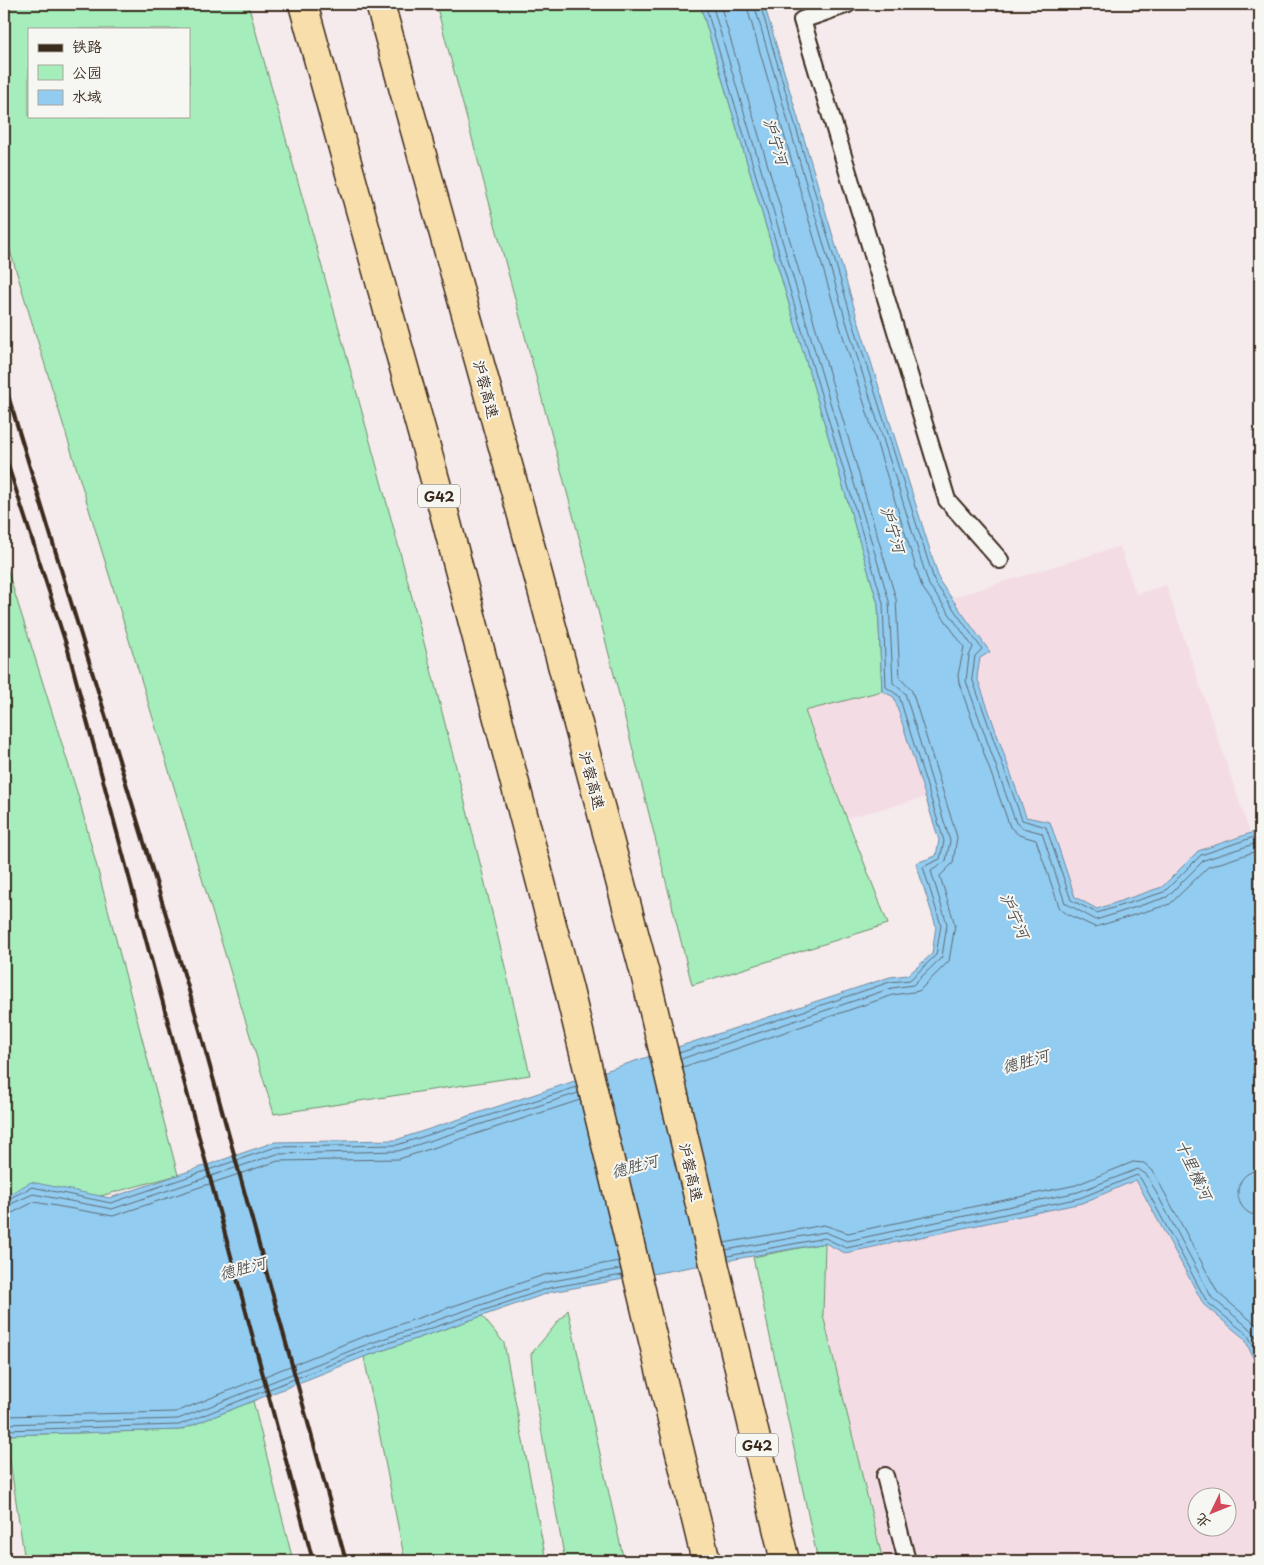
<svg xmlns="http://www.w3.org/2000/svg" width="1264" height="1565" font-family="'Playpen Sans','LXGW WenKai TC',sans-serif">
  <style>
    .built { fill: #f4dce5; fill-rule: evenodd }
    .green { fill: #a5edbb; stroke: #708c6c; fill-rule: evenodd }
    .water { fill: #92ccf1; stroke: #6f8b9d }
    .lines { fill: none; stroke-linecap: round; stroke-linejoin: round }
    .shore { stroke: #5e6b72; stroke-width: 1 }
    .lane-casing { stroke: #3b2a1e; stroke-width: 20 }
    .highway-casing { stroke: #3b2a1e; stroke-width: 31 }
    .lane { stroke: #f6f6f2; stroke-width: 16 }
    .highway { stroke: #f8deab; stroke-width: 28 }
    .rail { stroke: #3b2a1e; stroke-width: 4 }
    .labels { text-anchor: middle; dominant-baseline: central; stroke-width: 4; stroke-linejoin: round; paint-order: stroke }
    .shield { fill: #f6f6f2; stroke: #73675e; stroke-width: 1 }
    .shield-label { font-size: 14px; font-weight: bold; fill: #3b2a1e }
    .street-label { font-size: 15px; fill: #3b2a1e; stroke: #f6f6f2 }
    .water-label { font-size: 16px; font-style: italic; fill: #515253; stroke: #f6f6f2 }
  </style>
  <rect width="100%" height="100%" fill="#f5eaec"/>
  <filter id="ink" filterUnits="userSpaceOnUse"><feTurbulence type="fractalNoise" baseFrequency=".02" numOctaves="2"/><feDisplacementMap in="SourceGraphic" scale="10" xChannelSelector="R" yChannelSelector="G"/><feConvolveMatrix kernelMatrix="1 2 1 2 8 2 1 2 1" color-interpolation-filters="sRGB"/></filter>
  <g filter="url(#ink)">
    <g class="built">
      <polygon points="1120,546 1136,594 1166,585 1250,833 1198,851 1162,887 1097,909 1075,897 1050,822 1026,818 1011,775 847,818 805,711 882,691 880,620"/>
      <path d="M1137,1180L1204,1305L1245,1339L1260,1374V1561H883L823,1315L825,1243L845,1253L1081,1203ZM1196,1498H1226V1528H1196Z"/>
    </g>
    <g class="green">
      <path d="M4,4H248C348,359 449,715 530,1075L274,1114L4,231ZM29,29H189V116H29Z"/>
      <polygon points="436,4 700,4 878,604 882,691 805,711 888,924 692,985 587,567"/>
      <polygon points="4,559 78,795 178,1175 4,1222"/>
      <polygon points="825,1243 823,1315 883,1561 818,1561 753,1257"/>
      <polygon points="568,1310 624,1561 565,1561 535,1395 531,1354"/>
      <polygon points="482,1316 504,1343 546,1560 405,1561 364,1357"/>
      <polygon points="253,1401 293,1561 25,1561 6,1435 180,1430"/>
    </g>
    <polygon class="water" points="700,4 764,4 856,314 940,582 990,652 980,658 977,677 1026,817 1050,822 1075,897 1097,909 1162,887 1198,851 1260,830 1260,1187 1256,1191 1260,1203 1260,1374 1245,1339 1204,1305 1136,1180 1082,1203 845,1253 825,1243 551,1292 364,1357 180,1430 4,1435 4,1197 31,1182 110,1198 275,1142 396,1140 890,977 908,975 932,954 936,926 916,863 936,856 939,840 894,697 882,691 878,604"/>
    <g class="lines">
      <g class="shore">
        <polyline points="746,4 838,320 922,587 964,647 958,675 959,683 1010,827 1019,835 1036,840 1060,909 1067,914 1095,927 1170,904 1208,867 1260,850"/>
        <polyline points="754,4 845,318 929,585 973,647 969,656 966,681 1016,823 1023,828 1042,833 1065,903 1096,920 1167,897 1204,860 1260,842"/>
        <polyline points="760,4 851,316 935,583 982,649 975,656 972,678 1022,820 1046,827 1071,900 1097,913 1164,892 1201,855 1260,835"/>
        <polyline points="679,1053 890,982 910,980 936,955 941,925 923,867 940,859 944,841 899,696 886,687 883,603 705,4"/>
        <polyline points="681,1059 892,988 913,985 942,957 947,924 931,871 946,861 950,841 905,693 893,683 889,601 712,4"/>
        <polyline points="683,1067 893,995 919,991 949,961 955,925 940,876 953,863 957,837 912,691 900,678 896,599 720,4"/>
        <path d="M1260,1170C1230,1171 1231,1215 1260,1216"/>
        <polyline points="4,1201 32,1187 111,1203 276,1147 397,1145 577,1087"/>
        <polyline points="4,1207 33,1194 112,1209 277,1154 398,1151 578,1093"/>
        <polyline points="4,1214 12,1213 34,1202 113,1216 278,1161 399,1159 580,1100"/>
        <polyline points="724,1243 824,1225 848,1233 1076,1185 1133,1162 1144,1163 1153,1171 1218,1293 1260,1328"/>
        <polyline points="726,1250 825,1232 847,1241 1078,1192 1138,1169 1147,1175 1212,1298 1253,1331 1260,1346"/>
        <polyline points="728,1256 825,1238 846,1248 1080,1198 1137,1175 1141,1179 1207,1302 1248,1335 1260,1361"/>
        <polyline points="4,1416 176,1412 357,1339 544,1275 619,1261"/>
        <polyline points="4,1424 178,1419 360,1347 547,1282 620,1269"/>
        <polyline points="4,1430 179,1425 362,1352 549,1288 622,1275"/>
      </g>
      <defs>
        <g id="lane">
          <polyline points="848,4 802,20 947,500 1000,560"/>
          <polyline points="885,1476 907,1561"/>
        </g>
        <g id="highway">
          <polyline points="303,4 444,512 569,990 706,1561"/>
          <polyline points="380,4 523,519 645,974 785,1561"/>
        </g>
      </defs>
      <use href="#lane" class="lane-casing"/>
      <use href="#highway" class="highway-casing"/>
      <use href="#lane" class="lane"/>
      <use href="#highway" class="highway"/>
      <g class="rail">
        <polyline points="4,382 188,987 346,1561"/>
        <polyline points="4,453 68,650 313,1561"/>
      </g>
    </g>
  </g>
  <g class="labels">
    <g class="shield">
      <rect x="418" y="484.5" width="42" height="23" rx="4"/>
      <rect x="736" y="1433.5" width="42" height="23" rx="4"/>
    </g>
    <g class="shield-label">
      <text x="439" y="496">G42</text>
      <text x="757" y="1445">G42</text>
    </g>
    <g class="street-label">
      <text transform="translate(487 389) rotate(75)">沪蓉高速</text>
      <text transform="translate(593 780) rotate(75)">沪蓉高速</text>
      <text transform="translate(692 1172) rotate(77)">沪蓉高速</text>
    </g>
    <g class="water-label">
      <text transform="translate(777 141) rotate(73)">沪宁河</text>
      <text transform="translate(894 529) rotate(73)">沪宁河</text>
      <text transform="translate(1016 915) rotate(66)">沪宁河</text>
      <text transform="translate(1025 1060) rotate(-16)">德胜河</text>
      <text transform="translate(634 1165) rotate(-15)">德胜河</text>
      <text transform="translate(1195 1169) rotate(65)">十里横河</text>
      <text transform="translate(242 1267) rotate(-15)">德胜河</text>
    </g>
  </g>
  <rect width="1264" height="1565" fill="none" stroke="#f6f6f2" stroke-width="20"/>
  <rect x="10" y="10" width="1244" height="1545" fill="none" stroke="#3b2a1e" stroke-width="2" filter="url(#ink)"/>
  <rect x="28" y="28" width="162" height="90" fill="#f6f6f2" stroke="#aba49d"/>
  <rect x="38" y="44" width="25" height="8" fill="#3b2a1e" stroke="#aba49d"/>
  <text x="72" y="52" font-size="15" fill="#3b2a1e">铁路</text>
  <rect x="38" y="65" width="25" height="15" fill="#a5edbb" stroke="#aba49d"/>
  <text x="72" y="78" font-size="15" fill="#3b2a1e">公园</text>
  <rect x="38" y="90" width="25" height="15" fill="#92ccf1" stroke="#aba49d"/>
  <text x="72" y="102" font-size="15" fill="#3b2a1e">水域</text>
  <g transform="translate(1212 1512) rotate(227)"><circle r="24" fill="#f6f6f2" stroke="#aba49d"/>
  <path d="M0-4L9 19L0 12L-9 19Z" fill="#d1495b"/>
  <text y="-8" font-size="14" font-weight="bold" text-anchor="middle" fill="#3b2a1e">北</text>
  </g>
</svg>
